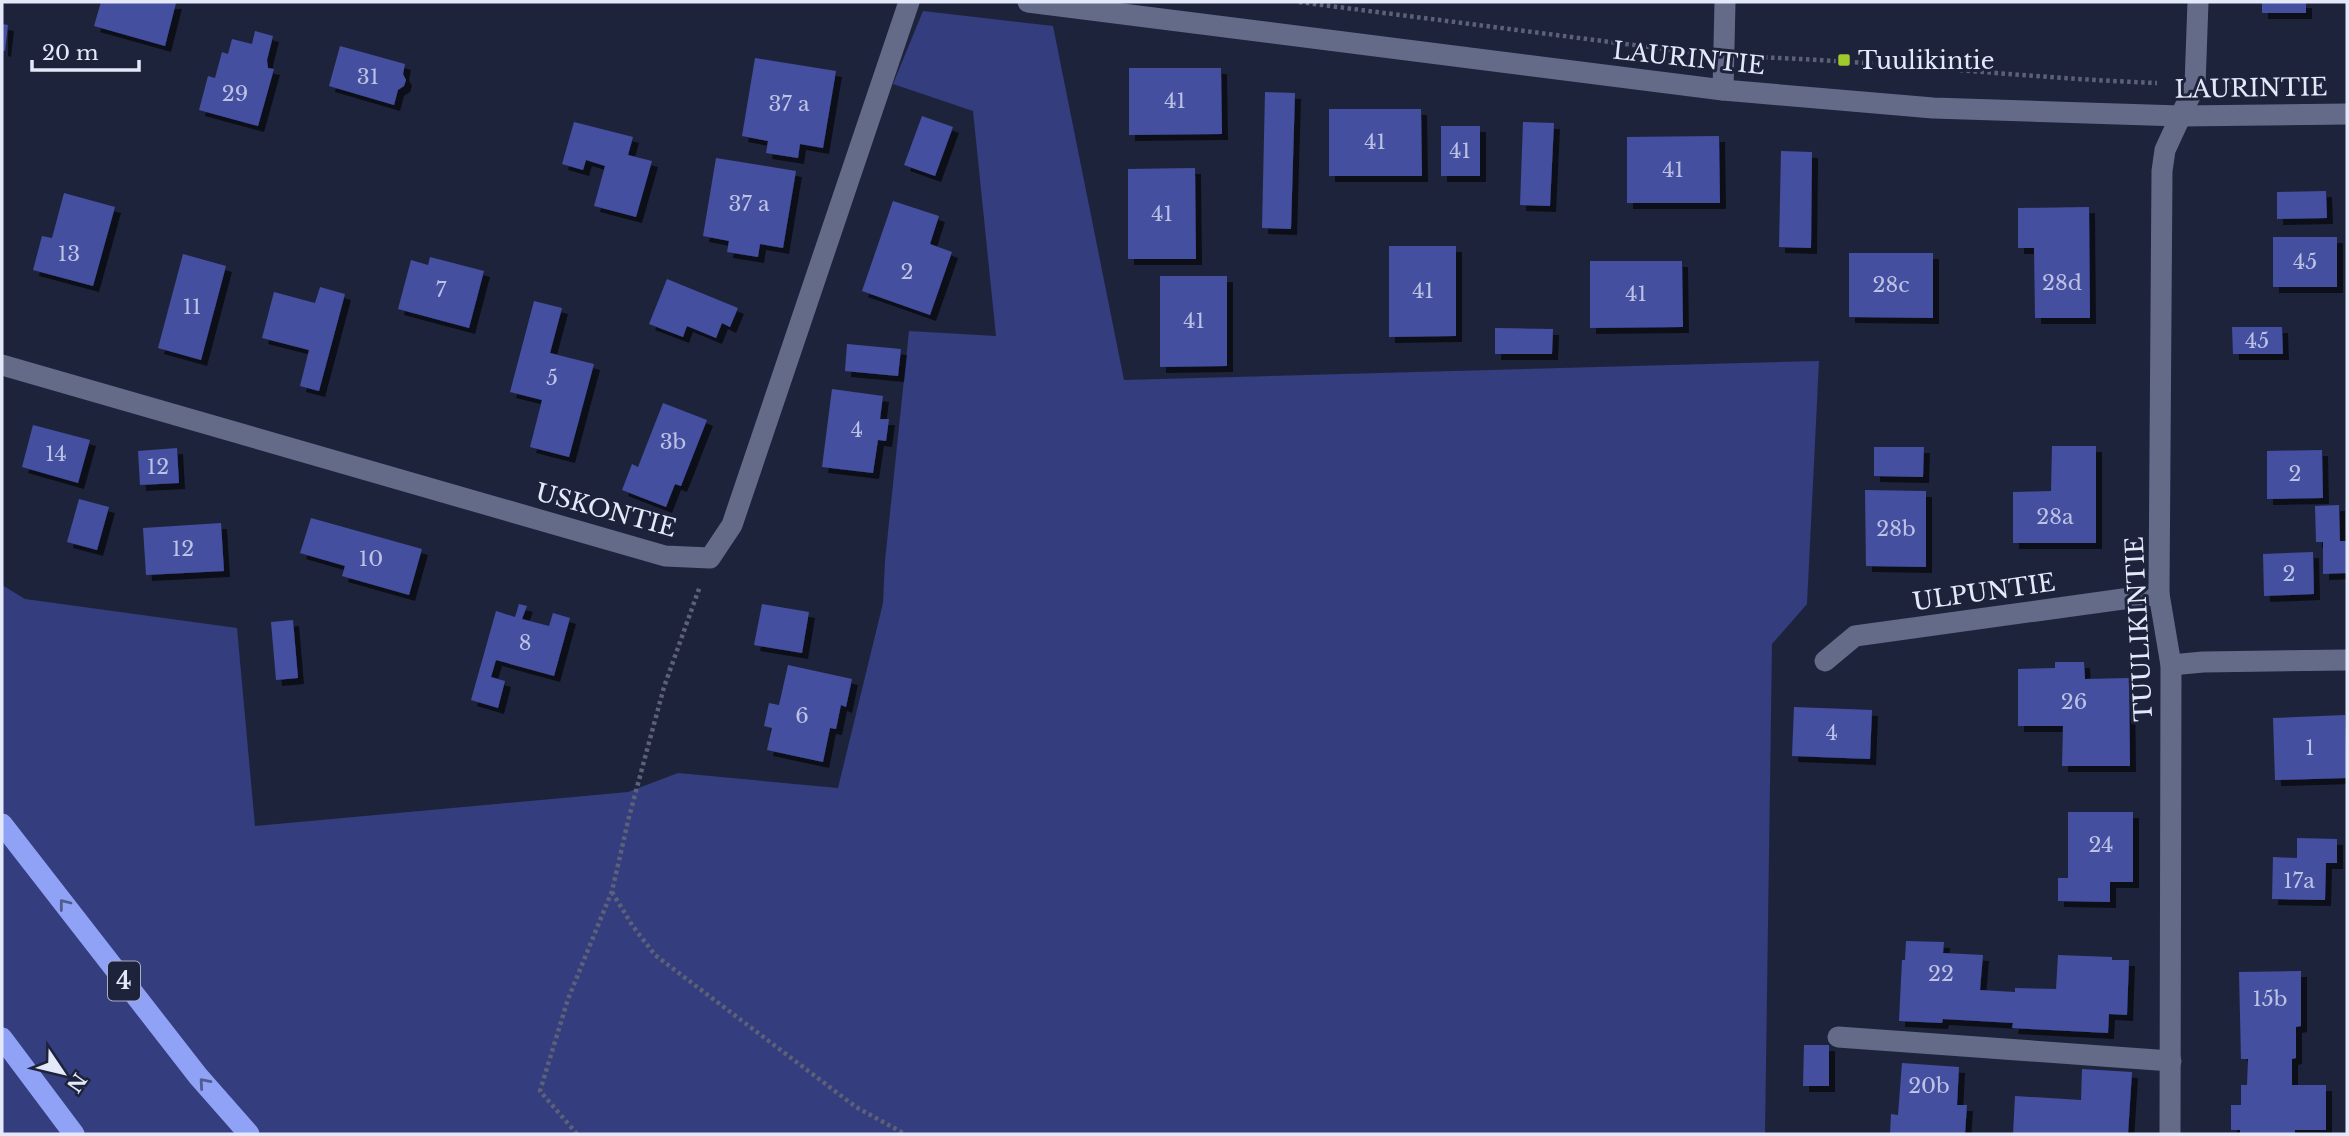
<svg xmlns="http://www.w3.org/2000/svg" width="2349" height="1136" font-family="'Libre Baskerville',serif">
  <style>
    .green { fill: #343d7e }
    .building { fill: #444fa0; filter: url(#shadow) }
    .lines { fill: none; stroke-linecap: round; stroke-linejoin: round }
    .path { stroke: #5c6178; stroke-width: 4.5; stroke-dasharray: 3.5 3.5; stroke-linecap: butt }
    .minor { stroke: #646b88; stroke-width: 21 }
    .highway { stroke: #90a2f6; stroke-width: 21 }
    .oneway { stroke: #515c90 }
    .poi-dot { fill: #a0c92c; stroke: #1e233c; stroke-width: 2.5 }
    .labels { text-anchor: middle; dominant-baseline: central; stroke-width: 6; stroke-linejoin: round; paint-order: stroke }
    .number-label { font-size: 21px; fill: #bcc2e4 }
    .shield { fill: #1e233c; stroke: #a9aec1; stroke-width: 2 }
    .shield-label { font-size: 23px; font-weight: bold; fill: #e4e9fa }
    .street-label { font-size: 24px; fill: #e4e9fa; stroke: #1e233c }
    .poi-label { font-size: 24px; fill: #e4e9fa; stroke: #1e233c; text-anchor: start }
  </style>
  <defs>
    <filter id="shadow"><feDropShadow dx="6" dy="6" stdDeviation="0" flood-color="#0009"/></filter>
  </defs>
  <rect width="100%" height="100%" fill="#1e233c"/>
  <polygon class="green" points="923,11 1053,26 1124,380 1819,361 1807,604 1772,644 1765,1134 2,1134 2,585 25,599 237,628 255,826 628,792 678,773 838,788 883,603 885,561 909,331 996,336 973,111 893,84"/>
  <g class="building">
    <polygon points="101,2 176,3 165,46 94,26"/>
    <rect x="2262" y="2" width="44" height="11"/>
    <polygon points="2,24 8,25 5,51 2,50"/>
    <polygon points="255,31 273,36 267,60 268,68 274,69 258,126 199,110 208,76 215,78 222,52 228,54 232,39 252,44"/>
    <polygon points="340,46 405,64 403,74 406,80 404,86 398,90 394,105 329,86"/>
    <polygon points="755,58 836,71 823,148 800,144 798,158 766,153 768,141 742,136"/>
    <polygon points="1129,68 1221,68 1222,134 1129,135"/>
    <polygon points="1265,92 1295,93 1291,229 1262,228"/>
    <polygon points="1329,109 1421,109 1422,176 1329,176"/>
    <polygon points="922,116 953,127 935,176 904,165"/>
    <polygon points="574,122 633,137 628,155 652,161 636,217 594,206 605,166 586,160 583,170 562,164"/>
    <polygon points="1523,122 1554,123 1550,206 1520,205"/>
    <rect x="1441" y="126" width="39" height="50"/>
    <polygon points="1719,136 1720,203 1627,203 1627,137"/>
    <polygon points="1781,151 1812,152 1811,248 1779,247"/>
    <polygon points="716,158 796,171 783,248 760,244 758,257 727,252 729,241 703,236"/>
    <polygon points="1195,168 1196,259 1128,259 1128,169"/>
    <polygon points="2326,191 2327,218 2277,219 2277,192"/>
    <polygon points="64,193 115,207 93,286 33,270 42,236 52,238"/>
    <polygon points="893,201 939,216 930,244 952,252 930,315 862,291"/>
    <polygon points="2089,207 2090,318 2035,318 2034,248 2018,248 2018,208"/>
    <rect x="2273" y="237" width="64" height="50"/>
    <polygon points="1389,246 1456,246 1456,336 1389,337"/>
    <polygon points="1849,253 1933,253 1933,318 1849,317"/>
    <polygon points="183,254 226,266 201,360 158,348"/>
    <polygon points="430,257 484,271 469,328 398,309 411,260 428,265"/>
    <polygon points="1590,261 1682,261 1683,327 1590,328"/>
    <polygon points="1160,276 1227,276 1227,366 1160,367"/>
    <polygon points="667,279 738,308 730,327 722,323 716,338 687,326 683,337 649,324"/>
    <polygon points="320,287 345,294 319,391 300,386 309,350 262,338 274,292 315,303"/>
    <polygon points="534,301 562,308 550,353 594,364 569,457 530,447 542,400 510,392"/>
    <polygon points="2232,327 2282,327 2283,354 2233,354"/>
    <polygon points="1495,328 1553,329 1552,354 1495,354"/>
    <polygon points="847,344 901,349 898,376 845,371"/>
    <polygon points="832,389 883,396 880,419 889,419 886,441 878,440 873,473 822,467"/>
    <polygon points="663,403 707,420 681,486 675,484 666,507 622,490 632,464 638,467"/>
    <polygon points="33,425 90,440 78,483 22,467"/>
    <polygon points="2052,446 2096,446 2096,543 2013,543 2013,492 2051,491"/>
    <polygon points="1874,447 1924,447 1923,477 1874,476"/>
    <polygon points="177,448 179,483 140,485 138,451"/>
    <polygon points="2322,450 2323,498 2267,499 2267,451"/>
    <polygon points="1865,490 1926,491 1926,567 1866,566"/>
    <polygon points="79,499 109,507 97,550 67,542"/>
    <polygon points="2339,505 2340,541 2347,541 2347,573 2323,574 2323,542 2316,542 2315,506"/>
    <polygon points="311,518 422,549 409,595 342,576 345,566 300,553"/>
    <polygon points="221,523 224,571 146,575 143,528"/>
    <polygon points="2313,552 2314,594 2264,596 2263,554"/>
    <polygon points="519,604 527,606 522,619 549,626 553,613 570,618 554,676 496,660 491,677 505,681 498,708 471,700 496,611 515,617"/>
    <polygon points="762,604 809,612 802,653 754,645"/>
    <polygon points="293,620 298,678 276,680 271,622"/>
    <polygon points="2055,662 2084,662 2085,679 2129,678 2130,766 2062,766 2063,726 2018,726 2018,669 2055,668"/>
    <polygon points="788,665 852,679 846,707 841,705 836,729 830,728 823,762 767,750 772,728 764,726 769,703 779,705"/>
    <polygon points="1794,707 1872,710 1870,759 1792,756"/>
    <polygon points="2345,715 2347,778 2275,780 2273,718"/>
    <polygon points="2068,812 2133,812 2133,882 2110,882 2110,902 2058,901 2058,878 2068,878"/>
    <polygon points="2297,838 2337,839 2337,863 2326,863 2325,900 2272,899 2273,857 2297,858"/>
    <polygon points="1906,941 1944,942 1943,953 1983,955 1980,990 2015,992 2015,988 2056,989 2058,955 2112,957 2112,960 2129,960 2127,1015 2109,1014 2108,1033 2012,1028 2013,1023 1943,1019 1942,1023 1899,1021 1902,960 1905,960"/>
    <polygon points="2301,971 2301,1026 2296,1027 2296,1058 2292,1059 2292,1085 2326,1085 2326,1130 2295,1130 2295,1134 2240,1134 2240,1130 2231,1130 2231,1105 2241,1105 2241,1085 2247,1085 2248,1059 2241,1059 2239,972"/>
    <polygon points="1804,1045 1829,1045 1829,1086 1803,1086"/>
    <polygon points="1902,1063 1959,1067 1957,1105 1967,1105 1965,1134 1890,1134 1891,1114 1898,1115"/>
    <polygon points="2082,1069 2132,1072 2128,1134 2013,1134 2015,1096 2081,1100"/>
  </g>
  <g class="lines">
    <g class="path">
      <polyline points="1299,2 1696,53"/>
      <path d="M1750,57C1886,61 2021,78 2157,83"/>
      <polyline points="2224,78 2242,86"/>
      <polyline points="612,892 632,925 655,955 856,1107 905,1134"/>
      <polyline points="577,1134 540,1091 568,999 612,891 629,817 664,687 700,586"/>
    </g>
    <g class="minor">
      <polyline points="1028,2 1723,90 1933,108 2180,116 2347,114"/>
      <polyline points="1723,90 1725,2"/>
      <polyline points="2,365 665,556 710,558 732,525 909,2"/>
      <polyline points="1825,661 1855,636 2159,594"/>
      <polyline points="2171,665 2203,662 2347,660"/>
      <polyline points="1838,1037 2171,1061"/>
      <polyline points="2170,1134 2171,665 2159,594 2162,171 2165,150 2195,85 2198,2"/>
    </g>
    <g class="highway">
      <polyline points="2,824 198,1076 249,1134"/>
      <polyline points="2,1038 74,1134"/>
    </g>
  </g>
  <defs><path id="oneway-chevron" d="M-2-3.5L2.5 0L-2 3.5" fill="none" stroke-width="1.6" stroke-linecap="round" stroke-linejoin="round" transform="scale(1.75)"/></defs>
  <g class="oneway">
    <use href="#oneway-chevron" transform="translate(64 904) rotate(-128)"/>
    <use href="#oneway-chevron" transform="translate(204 1083) rotate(-131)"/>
  </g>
  <rect class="poi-dot" x="1837" y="53" width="14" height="14" rx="3.5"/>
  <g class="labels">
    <g class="number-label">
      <text x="368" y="77">31</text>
      <text x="235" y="94">29</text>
      <text x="1175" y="101">41</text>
      <text x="789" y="104">37 a</text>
      <text x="1375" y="142">41</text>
      <text x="1460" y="151">41</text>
      <text x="1673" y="170">41</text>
      <text x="749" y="204">37 a</text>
      <text x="1162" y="214">41</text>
      <text x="69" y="254">13</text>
      <text x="2305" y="262">45</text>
      <text x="907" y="272">2</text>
      <text x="2062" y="283">28d</text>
      <text x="1891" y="285">28c</text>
      <text x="441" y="290">7</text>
      <text x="1423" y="291">41</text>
      <text x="1636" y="294">41</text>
      <text x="192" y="307">11</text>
      <text x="1194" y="321">41</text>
      <text x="2257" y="341">45</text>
      <text x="552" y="378">5</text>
      <text x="857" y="430">4</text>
      <text x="673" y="442">3b</text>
      <text x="56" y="454">14</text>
      <text x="158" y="467">12</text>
      <text x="2295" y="474">2</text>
      <text x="2055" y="517">28a</text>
      <text x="1896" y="529">28b</text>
      <text x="183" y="549">12</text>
      <text x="371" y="559">10</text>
      <text x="2289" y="574">2</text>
      <text x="525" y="643">8</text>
      <text x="2074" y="702">26</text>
      <text x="802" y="716">6</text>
      <text x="1832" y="733">4</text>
      <text x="2310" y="748">1</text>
      <text x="2101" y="845">24</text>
      <text x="2299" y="881">17a</text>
      <text x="1941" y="974">22</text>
      <text x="2270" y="999">15b</text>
      <text x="1929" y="1086">20b</text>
    </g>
    <rect class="shield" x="108" y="961.5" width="32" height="39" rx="5"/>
    <g class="shield-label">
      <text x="124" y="981">4</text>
    </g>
    <g class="street-label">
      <text transform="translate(1689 58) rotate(6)">LAURINTIE</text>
      <text transform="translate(2251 88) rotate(-1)">LAURINTIE</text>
      <text transform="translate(606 510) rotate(15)">USKONTIE</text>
      <text transform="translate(1984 592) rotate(-8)">ULPUNTIE</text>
      <text transform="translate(2139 629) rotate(-93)">TUULIKINTIE</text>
    </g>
    <g class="poi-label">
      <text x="1858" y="60">Tuulikintie</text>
    </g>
  </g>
  <rect width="2349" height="1136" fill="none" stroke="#e4e9fa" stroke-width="7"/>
  <g transform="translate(63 1073) rotate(125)" stroke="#1e233c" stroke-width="5" paint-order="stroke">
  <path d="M0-5L12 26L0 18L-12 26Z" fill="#e4e9fa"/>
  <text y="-10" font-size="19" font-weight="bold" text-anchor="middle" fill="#e4e9fa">N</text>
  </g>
  <path d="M32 60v10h107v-10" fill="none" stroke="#e4e9fa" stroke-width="3.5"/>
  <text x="42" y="60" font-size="21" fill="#e4e9fa" stroke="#1e233c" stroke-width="5" paint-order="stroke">20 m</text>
</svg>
